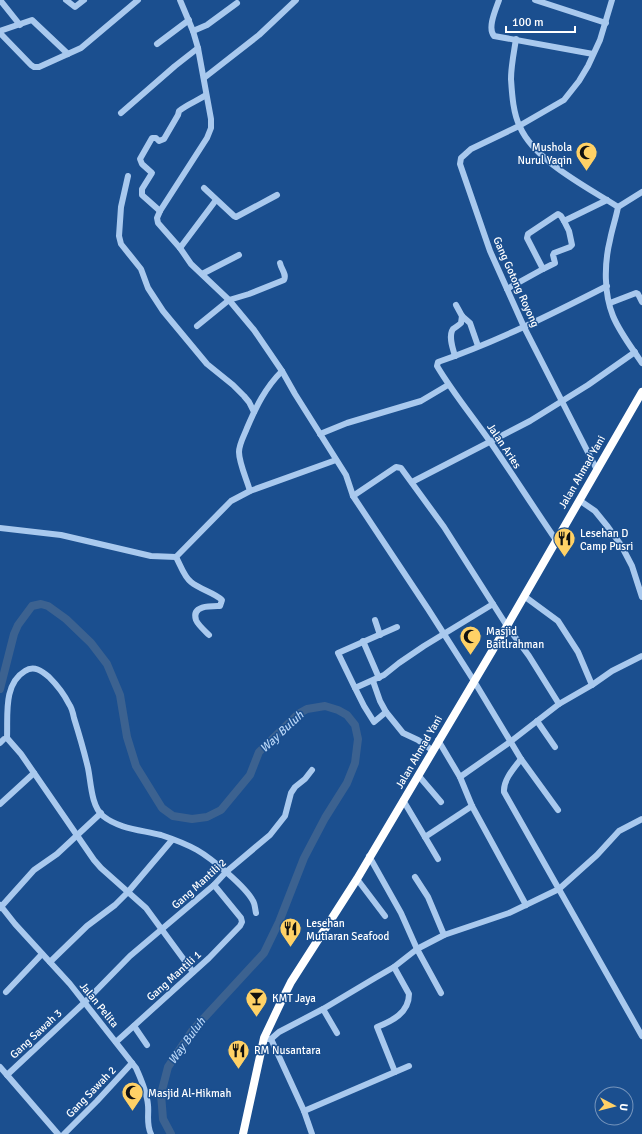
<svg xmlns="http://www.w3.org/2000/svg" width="642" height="1134" font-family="Signika,sans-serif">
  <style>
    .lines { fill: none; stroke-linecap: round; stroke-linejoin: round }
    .river { stroke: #3c6290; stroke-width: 8 }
    .minor { stroke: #a9c9ee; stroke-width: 6 }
    .highway { stroke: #fff; stroke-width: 8 }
    .labels { text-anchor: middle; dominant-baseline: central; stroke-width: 3; stroke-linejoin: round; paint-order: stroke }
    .poi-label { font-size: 11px; fill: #fff; stroke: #1b4f8f; text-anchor: start }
    .street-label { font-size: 11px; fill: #fff; stroke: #1b4f8f }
    .water-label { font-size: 12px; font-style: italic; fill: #b5d3f5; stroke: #1b4f8f }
  </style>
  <rect width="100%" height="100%" fill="#1b4f8f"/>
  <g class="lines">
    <polyline class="river" points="0,689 14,634 18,625 32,606 41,604 48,606 66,619 91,643 107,664 120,695 127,737 136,766 162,808 173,816 192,819 207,817 221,810 250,775 259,752 298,714 307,709 325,706 338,710 347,715 355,725 358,739 355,763 347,783 325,818 304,858 279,922 264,953 192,1031 168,1067 161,1094 163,1119 171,1134"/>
    <g class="minor">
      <polyline points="0,0 20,25"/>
      <polyline points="66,0 75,7 84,0"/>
      <polyline points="180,0 193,31 198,48 211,119 211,128 207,138 160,211 157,218 158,223 180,248 191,264 229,300 254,330 282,371 295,394 346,475 353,496 428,609 474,681 521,759 558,810"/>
      <path d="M499,0C496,9 487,28 494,36L593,54"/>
      <polyline points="535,0 606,23"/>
      <polyline points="0,31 32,20 68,54"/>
      <polyline points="193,31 207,25 237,3"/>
      <polyline points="0,33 31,65 34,67 39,67 81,48 138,0"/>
      <path d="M516,39C514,52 511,66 511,79C512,94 513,113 520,127C535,161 587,187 618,207C616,218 612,229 610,240C604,264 604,294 613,316C620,333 632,348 642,363"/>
      <polyline points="157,44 189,20"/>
      <polyline points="204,78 259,35 296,0"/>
      <polyline points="121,113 175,66 198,48"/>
      <polyline points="128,176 121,207 119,236 121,244 141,269 148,288 163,311 207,364 233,385 244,396 249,402 254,412"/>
      <polyline points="204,188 234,216 236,217 277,195"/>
      <polyline points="618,207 642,192"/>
      <path d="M160,211L142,195V189L152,173L142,164L140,159L152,138H156L159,141L164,139L178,115L179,111C188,104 197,101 206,95"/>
      <polyline points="180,248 216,200"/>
      <polyline points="543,269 555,263 553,255 554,253 570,247 572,245 569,231 564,221"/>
      <polyline points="202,274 239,255"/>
      <polyline points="507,289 543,269 527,238 528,234 558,214 561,216 564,221 607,200"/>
      <polyline points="610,303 636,293 638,294 642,302"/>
      <polyline points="456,305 462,316 470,323 478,346"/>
      <path d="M197,326L229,300L249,294L284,280C287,274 281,269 280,263"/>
      <path d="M455,356C453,349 448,336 453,329C456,327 459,325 461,323L462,316"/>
      <polyline points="320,434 347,423 421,401 448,385"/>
      <polyline points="597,470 524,327 490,251 460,164 461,158 471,149 519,126 564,100 579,81 588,66 600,40 612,0"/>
      <polyline points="412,482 530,421 588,385 635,352"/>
      <path d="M250,491C247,480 239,463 239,452C239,444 244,436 247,428C256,407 265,388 282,371"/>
      <polyline points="353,496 396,467 401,468 444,527 507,626 529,656 559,704"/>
      <polyline points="579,500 595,511 608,527 621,545 632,566 642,597"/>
      <polyline points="0,528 61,535 151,556 176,557 231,501 250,491 336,460"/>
      <path d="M556,540C534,508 513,475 491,443C473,417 453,393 437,366L438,362C496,342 552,314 607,286"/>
      <path d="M176,557C180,564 184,577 191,582C199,589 215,593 222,600L220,606C212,606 191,605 196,620C198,625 205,631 209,635"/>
      <polyline points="524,596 558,621 578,652 592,685"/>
      <polyline points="375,620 380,635"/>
      <polyline points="397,627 338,653 355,688 384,675 399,663 424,646 493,604"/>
      <polyline points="363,641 379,678"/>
      <polyline points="373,681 380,701 386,712 403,733 418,740 432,750"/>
      <polyline points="355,688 364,706 374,722 386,712"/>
      <polyline points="537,721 555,747"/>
      <polyline points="7,738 21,754 94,860 101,868 146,908 193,972"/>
      <polyline points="438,740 460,777 472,806 526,905"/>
      <path d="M0,743L4,739L7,738C8,716 3,684 25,671C34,665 42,671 49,677C57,685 64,694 69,704C72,708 73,713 74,718C79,734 84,751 88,768C91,782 91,806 103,816C119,829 142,830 161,835C170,838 188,845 197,850C211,858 246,887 253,901C255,904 255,909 256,913"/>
      <path d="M521,759C514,768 503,780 504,792L642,1036"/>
      <polyline points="418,775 441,802"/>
      <polyline points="460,777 510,742 559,704 592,685 612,671 642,656"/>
      <polyline points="403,800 438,859"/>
      <polyline points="0,804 34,773"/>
      <polyline points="425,837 472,806"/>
      <polyline points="369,856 401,913 417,949 441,993"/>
      <polyline points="415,877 428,897 444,935"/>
      <polyline points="357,879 385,916"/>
      <path d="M0,905L15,924L70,984L136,1068C141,1079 147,1093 148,1105C149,1115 146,1124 151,1134"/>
      <polyline points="0,908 34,870 57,854 101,813"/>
      <polyline points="50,962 87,926 115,905 128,892 172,840"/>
      <path d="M394,967L409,994C409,1013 392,1021 377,1027L395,1072"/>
      <polyline points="6,992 42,954"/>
      <polyline points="323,1009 337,1033"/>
      <polyline points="134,1026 147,1045"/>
      <polyline points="268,1039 271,1039 304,1111 312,1134"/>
      <polyline points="271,1039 279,1032 323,1009 375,978 394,967 417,949 444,935 509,913 559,889 597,855 619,831 642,819"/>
      <polyline points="116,1042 209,958 240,926 242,922 241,918 214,885"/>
      <polyline points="0,1067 7,1075"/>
      <polyline points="304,1111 409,1066"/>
      <polyline points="58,1134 7,1075 84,1003 130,956 214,885 226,872 270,835 285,816 291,793 295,787 305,779 312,770"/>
      <polyline points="64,1134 97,1101 132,1063"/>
    </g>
    <polyline class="highway" points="243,1134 264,1038 281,1002 291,982 357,879 507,626 642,392"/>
  </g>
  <defs>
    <symbol id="mosque-pin" viewBox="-11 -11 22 30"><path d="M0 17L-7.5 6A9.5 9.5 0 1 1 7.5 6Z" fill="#ffd166" stroke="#1b4f8f"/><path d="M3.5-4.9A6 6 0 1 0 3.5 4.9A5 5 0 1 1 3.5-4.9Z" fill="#111"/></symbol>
    <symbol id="restaurant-pin" viewBox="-11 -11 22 30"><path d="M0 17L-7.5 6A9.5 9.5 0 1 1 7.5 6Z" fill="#ffd166" stroke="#1b4f8f"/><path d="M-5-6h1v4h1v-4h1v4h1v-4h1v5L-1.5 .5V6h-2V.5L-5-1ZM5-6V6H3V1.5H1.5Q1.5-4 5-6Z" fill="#111"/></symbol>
    <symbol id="bar-pin" viewBox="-11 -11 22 30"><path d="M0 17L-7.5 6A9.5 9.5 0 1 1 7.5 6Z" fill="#ffd166" stroke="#1b4f8f"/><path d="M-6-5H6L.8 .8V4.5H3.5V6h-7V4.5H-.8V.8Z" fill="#111"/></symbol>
  </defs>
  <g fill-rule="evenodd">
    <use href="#mosque-pin" x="574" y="140" width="25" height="34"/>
    <use href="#restaurant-pin" x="552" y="526" width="25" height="34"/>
    <use href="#mosque-pin" x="458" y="624" width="25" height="34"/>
    <use href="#restaurant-pin" x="278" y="916" width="25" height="34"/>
    <use href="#bar-pin" x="244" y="986" width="25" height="34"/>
    <use href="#restaurant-pin" x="226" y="1038" width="25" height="34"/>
    <use href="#mosque-pin" x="120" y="1080" width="25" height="34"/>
  </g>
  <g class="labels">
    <g class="poi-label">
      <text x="572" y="147" text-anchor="end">Mushola<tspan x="572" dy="13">Nurul Yaqin</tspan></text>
      <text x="580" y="533">Lesehan D<tspan x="580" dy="13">Camp Pusri</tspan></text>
      <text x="486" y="631">Masjid<tspan x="486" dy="13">Baitlrahman</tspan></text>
      <text x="306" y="923">Lesehan<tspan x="306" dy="13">Mutiaran Seafood</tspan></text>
      <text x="272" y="998">KMT Jaya</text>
      <text x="254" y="1050">RM Nusantara</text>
      <text x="148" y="1093">Masjid Al-Hikmah</text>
    </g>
    <g class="street-label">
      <text transform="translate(516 282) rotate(66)">Gang Gotong Royong</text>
      <text transform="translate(504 446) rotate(56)">Jalan Aries</text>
      <text transform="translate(582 472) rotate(-60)">Jalan Ahmad Yani</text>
      <text transform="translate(419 752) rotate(-60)">Jalan Ahmad Yani</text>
      <text transform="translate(199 884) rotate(-42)">Gang Mantili 2</text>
      <text transform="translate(174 976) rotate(-42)">Gang Mantili 1</text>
      <text transform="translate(99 1005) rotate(51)">Jalan Pelita</text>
      <text transform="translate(36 1034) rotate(-43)">Gang Sawah 3</text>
      <text transform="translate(91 1092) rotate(-46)">Gang Sawah 2</text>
    </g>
    <g class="water-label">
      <text transform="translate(282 732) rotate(-43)">Way Buluh</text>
      <text transform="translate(187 1041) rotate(-54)">Way Buluh</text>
    </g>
  </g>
  <g transform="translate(614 1106) rotate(97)"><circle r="19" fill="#1b4f8f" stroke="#7695bc"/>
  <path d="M0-3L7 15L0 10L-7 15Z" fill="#ffd166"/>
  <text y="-6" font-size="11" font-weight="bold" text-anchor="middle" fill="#ffffff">U</text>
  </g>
  <path d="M506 26v6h69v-6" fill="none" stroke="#ffffff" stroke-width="2"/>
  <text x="512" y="26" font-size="12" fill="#ffffff" stroke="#1b4f8f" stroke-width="3" paint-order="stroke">100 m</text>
</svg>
